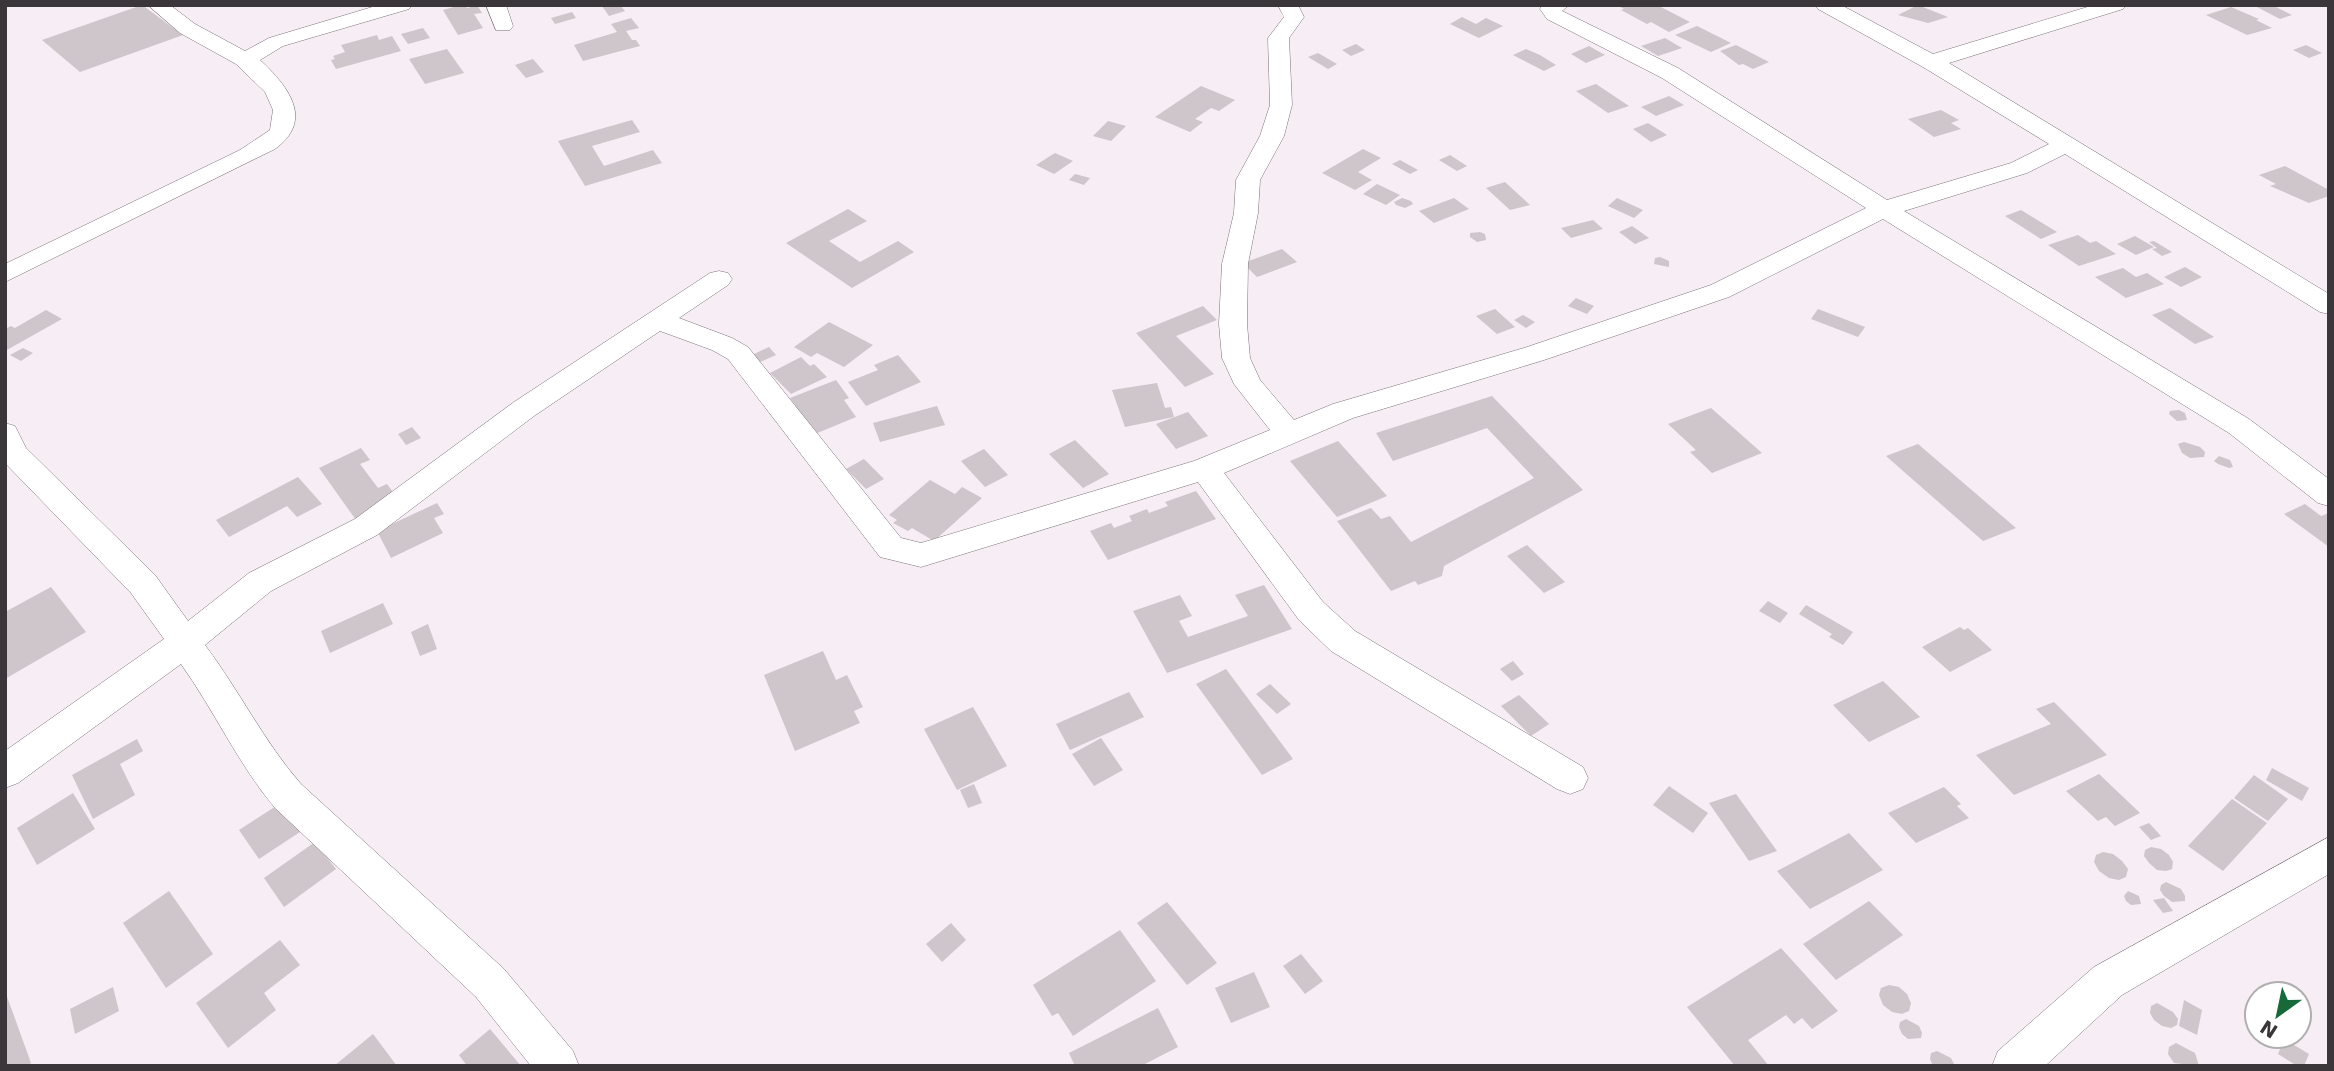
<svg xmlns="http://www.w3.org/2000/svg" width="2334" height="1071" font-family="'DejaVu Sans',sans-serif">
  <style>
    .building { fill: #cec6cb }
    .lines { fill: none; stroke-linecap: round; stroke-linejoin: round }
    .minor-casing { stroke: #7b7378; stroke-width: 1 }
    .minor { fill: #fff; fill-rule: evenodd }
  </style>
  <rect width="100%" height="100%" fill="#f7edf4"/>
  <g class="building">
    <polygon points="142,5 183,35 80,72 42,40"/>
    <polygon points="461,5 468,8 477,5 482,13 474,14 483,28 458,35 443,10"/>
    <polygon points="620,5 625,11 609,16 602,6"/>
    <polygon points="1617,5 1657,5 1690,22 1669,32 1651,22 1647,24 1621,10 1624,9"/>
    <polygon points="1918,5 1948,17 1928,23 1898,15"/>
    <polygon points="2253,5 2272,5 2292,15 2280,19"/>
    <polygon points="2231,7 2259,19 2256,20 2272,28 2247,35 2206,15"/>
    <polygon points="572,12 576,18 555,24 551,18"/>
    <polygon points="1462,17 1476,24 1486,18 1503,26 1479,38 1450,24"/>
    <polygon points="631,18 639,28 626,31 632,40 636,40 640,46 583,61 574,45 617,32 611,24"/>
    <polygon points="1697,26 1731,43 1711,52 1675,35"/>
    <polygon points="423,28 430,38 408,44 401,34"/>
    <polygon points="377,35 379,40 392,36 401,51 336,69 331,60 335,59 333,56 345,52 341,45"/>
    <polygon points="1665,38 1682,48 1658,56 1641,46"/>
    <polygon points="1356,44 1365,50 1351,56 1342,50"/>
    <polygon points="1736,45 1769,62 1753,69 1743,64 1739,65 1720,51"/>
    <polygon points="2306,45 2322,53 2309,58 2293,50"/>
    <polygon points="1589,46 1605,55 1586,63 1571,54"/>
    <polygon points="447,49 464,73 425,84 409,59"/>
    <polygon points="1526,49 1540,55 1556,65 1544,71 1513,55"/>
    <polygon points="1318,53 1337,64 1328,69 1308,57"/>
    <polygon points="533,59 544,72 526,78 515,65"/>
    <polygon points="1596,84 1629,106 1608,113 1576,91"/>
    <polygon points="1201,86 1235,100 1219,111 1211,108 1195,119 1203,122 1190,132 1155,117"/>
    <polygon points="1669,96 1684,105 1656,116 1641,107"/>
    <polygon points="1941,110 1959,120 1951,123 1961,129 1934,137 1908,119"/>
    <polygon points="632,120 640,132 592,146 604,166 653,150 662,163 585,186 558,141"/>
    <polygon points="1108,121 1126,126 1111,141 1093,136"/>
    <polygon points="1648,123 1667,135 1651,142 1633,129"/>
    <polygon points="1363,149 1381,158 1358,172 1372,180 1355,190 1322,173"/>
    <polygon points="1055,153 1073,161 1054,174 1036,165"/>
    <polygon points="1450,155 1467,166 1457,171 1439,160"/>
    <polygon points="1400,160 1418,170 1410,174 1392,164"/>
    <polygon points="2285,166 2329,190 2329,196 2309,203 2270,186 2276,184 2259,175"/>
    <polygon points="1075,174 1090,178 1084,185 1069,180"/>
    <polygon points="1505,182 1530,205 1510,210 1486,188"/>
    <polygon points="1377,184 1400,195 1386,205 1363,194"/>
    <polygon points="1402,198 1411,201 1413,204 1405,208 1396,205 1394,202"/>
    <polygon points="1454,198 1469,209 1434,223 1419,211"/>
    <polygon points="1617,198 1643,210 1634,218 1608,206"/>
    <polygon points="848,209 867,221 829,241 860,262 898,241 914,252 852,288 786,243"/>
    <polygon points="2021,210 2057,232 2041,239 2005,216"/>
    <polygon points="1593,220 1603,229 1571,238 1561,228"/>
    <polygon points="1632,226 1649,238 1635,244 1619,232"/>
    <polygon points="1480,232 1485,234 1486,240 1477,242 1470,237 1470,233"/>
    <polygon points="2078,235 2090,243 2096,241 2116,254 2079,266 2048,245"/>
    <polygon points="2135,236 2154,247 2136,255 2117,244"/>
    <polygon points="2154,241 2172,252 2162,256 2152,249 2157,248 2149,242"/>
    <polygon points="1282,249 1297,262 1257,277 1243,263"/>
    <polygon points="1660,257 1669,261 1669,267 1654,264 1655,258"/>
    <polygon points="2185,267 2202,277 2181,287 2164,277"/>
    <polygon points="2123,268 2136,277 2147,273 2164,284 2126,298 2095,277"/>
    <polygon points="1576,298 1594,306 1587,314 1568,306"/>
    <polygon points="1203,306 1217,320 1176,336 1214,374 1185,387 1136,333"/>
    <polygon points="2170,308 2214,337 2195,344 2152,315"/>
    <polygon points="1495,309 1515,327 1497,334 1476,316"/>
    <polygon points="1818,309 1865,327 1858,337 1811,319"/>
    <polygon points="46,310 62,319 5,351 5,329 11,326 15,328"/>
    <polygon points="1523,315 1535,322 1526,328 1514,320"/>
    <polygon points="829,322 873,345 844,367 817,353 811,357 794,347"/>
    <polygon points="769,347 776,355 760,362 752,355"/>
    <polygon points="23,348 33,353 21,361 10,355"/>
    <polygon points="898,355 921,382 866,406 848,382 878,370 874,365"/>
    <polygon points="801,357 810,366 814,364 827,377 791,394 770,373"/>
    <polygon points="836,380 849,398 844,400 856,417 815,434 790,398"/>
    <polygon points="1157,383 1165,408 1171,407 1174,417 1125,427 1112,390"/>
    <polygon points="1492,396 1583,490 1444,566 1442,576 1418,585 1415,581 1391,591 1337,521 1371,508 1381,519 1390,516 1411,542 1534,478 1487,428 1393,461 1376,433"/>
    <polygon points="937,406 945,425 880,442 873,423"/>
    <polygon points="1711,408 1762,453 1712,473 1690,452 1696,450 1668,424"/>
    <polygon points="2179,410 2185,413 2187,420 2177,421 2169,414 2170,411"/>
    <polygon points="1188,412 1208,436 1176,449 1156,424"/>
    <polygon points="412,427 421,438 406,445 398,434"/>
    <polygon points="1075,440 1109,474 1083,488 1049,454"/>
    <polygon points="1338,441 1387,496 1337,517 1290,461"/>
    <polygon points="2184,442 2200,447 2205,452 2204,457 2190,458 2182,453 2178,444"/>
    <polygon points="1918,444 2016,528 1983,541 1886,456"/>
    <polygon points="361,448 370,460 360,464 378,488 387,484 398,499 356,520 319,468"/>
    <polygon points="984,449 1008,475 985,487 961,461"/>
    <polygon points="2219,456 2230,460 2233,467 2229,468 2218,464 2214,461"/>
    <polygon points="864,459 884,479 866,489 846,469"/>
    <polygon points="298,477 322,504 297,517 287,506 229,537 216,520"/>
    <polygon points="930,480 955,494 962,487 982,498 934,541 912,528 908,531 893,523 897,520 889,515"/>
    <polygon points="1196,491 1216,519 1108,560 1090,531 1111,523 1114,528 1132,521 1129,516 1147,509 1149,513 1168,506 1165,502"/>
    <polygon points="437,503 444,514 434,518 443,533 391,558 377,531"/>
    <polygon points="2305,504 2321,516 2329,513 2329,547 2284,514"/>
    <polygon points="1527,545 1565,582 1544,593 1507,556"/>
    <polygon points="1264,585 1292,629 1167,673 1133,611 1180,595 1192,616 1179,621 1188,637 1248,616 1235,595"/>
    <polygon points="51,587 86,632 5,679 5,612"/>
    <polygon points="1768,601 1788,613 1780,623 1759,611"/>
    <polygon points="383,603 393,624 330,653 321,631"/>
    <polygon points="1806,605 1853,632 1843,645 1829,637 1832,634 1799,614"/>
    <polygon points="428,624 437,649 420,656 411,632"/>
    <polygon points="1960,627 1964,630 1968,628 1992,650 1950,672 1922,647"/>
    <polygon points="823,651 836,680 847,675 863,707 854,711 860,723 795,751 764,675"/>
    <polygon points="1513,661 1524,674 1512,681 1500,669"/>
    <polygon points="1226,669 1293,759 1262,775 1196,684"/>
    <polygon points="1883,681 1920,717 1869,742 1833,705"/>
    <polygon points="1270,684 1291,704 1277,714 1256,694"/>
    <polygon points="1129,692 1144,717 1070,750 1056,724"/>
    <polygon points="1519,695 1549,724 1531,736 1501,706"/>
    <polygon points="2054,702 2107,755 2014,795 1976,755 2051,724 2036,709"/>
    <polygon points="973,707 1007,766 957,790 924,729"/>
    <polygon points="1101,738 1123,770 1094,786 1072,754"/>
    <polygon points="137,739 143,751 120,764 135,795 93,819 72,775"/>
    <polygon points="2272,768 2309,788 2302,801 2266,780"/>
    <polygon points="2099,774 2140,813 2115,826 2106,817 2098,821 2066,791"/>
    <polygon points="2254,775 2288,799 2268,821 2234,798"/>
    <polygon points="974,784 982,803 968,808 960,790"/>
    <polygon points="1669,786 1708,813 1693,833 1653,805"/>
    <polygon points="1944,787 1961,804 1957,806 1969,818 1916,843 1888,813"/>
    <polygon points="73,793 95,829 37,865 17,828"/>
    <polygon points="1736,794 1777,851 1749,861 1709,803"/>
    <polygon points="2232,799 2267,823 2223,871 2188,846"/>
    <polygon points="284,801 303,830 259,859 239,830"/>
    <polygon points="2149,823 2161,836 2151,840 2139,827"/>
    <polygon points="1849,833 1883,870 1810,909 1777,871"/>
    <polygon points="315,842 336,869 284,907 264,878"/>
    <polygon points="2151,847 2161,849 2169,855 2173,862 2172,869 2166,871 2157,870 2149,863 2144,856 2145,850"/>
    <polygon points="2103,852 2113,854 2122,861 2128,869 2126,877 2119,880 2109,878 2099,871 2094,862 2096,855"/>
    <polygon points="2166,882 2181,889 2185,896 2185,901 2172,902 2164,896 2160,890 2161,885"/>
    <polygon points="169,891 213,954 166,988 123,923"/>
    <polygon points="2128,891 2139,896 2141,904 2131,905 2126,901 2124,896"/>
    <polygon points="2164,898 2173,911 2163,913 2153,900"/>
    <polygon points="1869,901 1903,935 1836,980 1803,944"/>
    <polygon points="1167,902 1217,963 1187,985 1137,923"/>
    <polygon points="951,923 966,940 942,962 926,944"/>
    <polygon points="1120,930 1156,981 1073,1036 1058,1013 1052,1016 1033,985"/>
    <polygon points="280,940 300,965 264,993 276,1010 228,1048 196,1003"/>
    <polygon points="1781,948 1838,1011 1812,1029 1802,1018 1794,1024 1786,1015 1748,1040 1769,1066 1735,1066 1687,1007"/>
    <polygon points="1301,954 1323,981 1305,994 1283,966"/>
    <polygon points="1254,972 1270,1007 1231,1023 1215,988"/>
    <polygon points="1889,985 1899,987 1907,994 1911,1003 1909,1011 1902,1014 1892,1012 1883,1005 1879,995 1881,988"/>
    <polygon points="113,987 119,1011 75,1034 70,1009"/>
    <polygon points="5,991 31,1063 27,1066 5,1066"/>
    <polygon points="2184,1000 2202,1010 2197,1035 2179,1026"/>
    <polygon points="2157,1003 2173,1012 2178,1019 2177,1025 2171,1028 2162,1026 2154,1020 2150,1013 2151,1006"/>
    <polygon points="1158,1008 1178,1047 1141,1066 1075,1066 1069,1053"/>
    <polygon points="1906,1019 1919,1026 1922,1033 1921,1038 1908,1039 1902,1034 1899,1027 1900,1022"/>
    <polygon points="490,1029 521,1066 467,1066 459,1055"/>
    <polygon points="373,1034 397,1066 334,1066"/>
    <polygon points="2284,1039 2309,1054 2304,1066 2297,1066 2278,1054"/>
    <polygon points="2176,1043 2195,1053 2199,1066 2174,1063 2168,1054 2169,1047"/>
    <polygon points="1937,1051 1951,1058 1955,1066 1933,1066 1930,1059 1931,1053"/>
  </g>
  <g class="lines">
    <defs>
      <g id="minor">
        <path d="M148,5H170L195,24L245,51L269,38L379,5H412L409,9L283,46L260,60C288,86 315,120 275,149L5,282V264L240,150L270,130L273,110L265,92L236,64L180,33Z"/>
        <polygon points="486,5 506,5 513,26 510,30 496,30"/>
        <path d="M1278,5H1298L1304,17L1289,38L1292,105L1284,136L1260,180L1258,213L1248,264L1247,324L1250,358L1260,380L1294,420L1333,404L1524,348L1711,285L1866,208L1662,78L1547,19L1540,9L1542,5H1569L1562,11L1678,68L1887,200L2011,163L2049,144L1923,67L1818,9L1815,5H1841L1933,54L2094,5H2126L2123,9L1949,63L2329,294V314L2320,312L2065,154L2027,173L1904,211L2249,419L2329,479V506L2318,503L2229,433L1883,219L1729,297L1544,360L1353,418L1224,473L1323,602L1355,631L1583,767L1588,778L1583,789L1570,794L1557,789L1331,651L1299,620L1198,482L921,567L880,557L728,359L712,350L660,331L534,416L377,535L271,591L205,645C239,690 264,742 301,784L504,969L573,1051L579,1066H531L476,997L275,808C238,764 214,710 181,664L18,783L5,788V751L164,639L131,593L5,463V423L15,426L26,448L155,575L188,621L249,573L355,519L514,402L710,273L719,271L728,273L732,279L728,285L679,318L732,338L748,347L901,538L921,543L1194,461L1270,430L1234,384L1222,358L1219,324L1222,264L1234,213L1236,180L1260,136L1270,105L1268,38L1284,17Z"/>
        <polygon points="2329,837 2329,874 2122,995 2045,1066 1992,1066 1998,1051 2094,967"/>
      </g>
    </defs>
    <use href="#minor" class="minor-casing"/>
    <use href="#minor" class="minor"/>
  </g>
  <rect width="2334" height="1071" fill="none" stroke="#3a3639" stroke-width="14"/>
  <g transform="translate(2278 1015) rotate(213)"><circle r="33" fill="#ffffff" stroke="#b0afb0" stroke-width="2"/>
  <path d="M0-5L12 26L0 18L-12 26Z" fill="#176939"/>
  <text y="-10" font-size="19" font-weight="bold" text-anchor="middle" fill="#3a3639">N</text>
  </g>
</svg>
